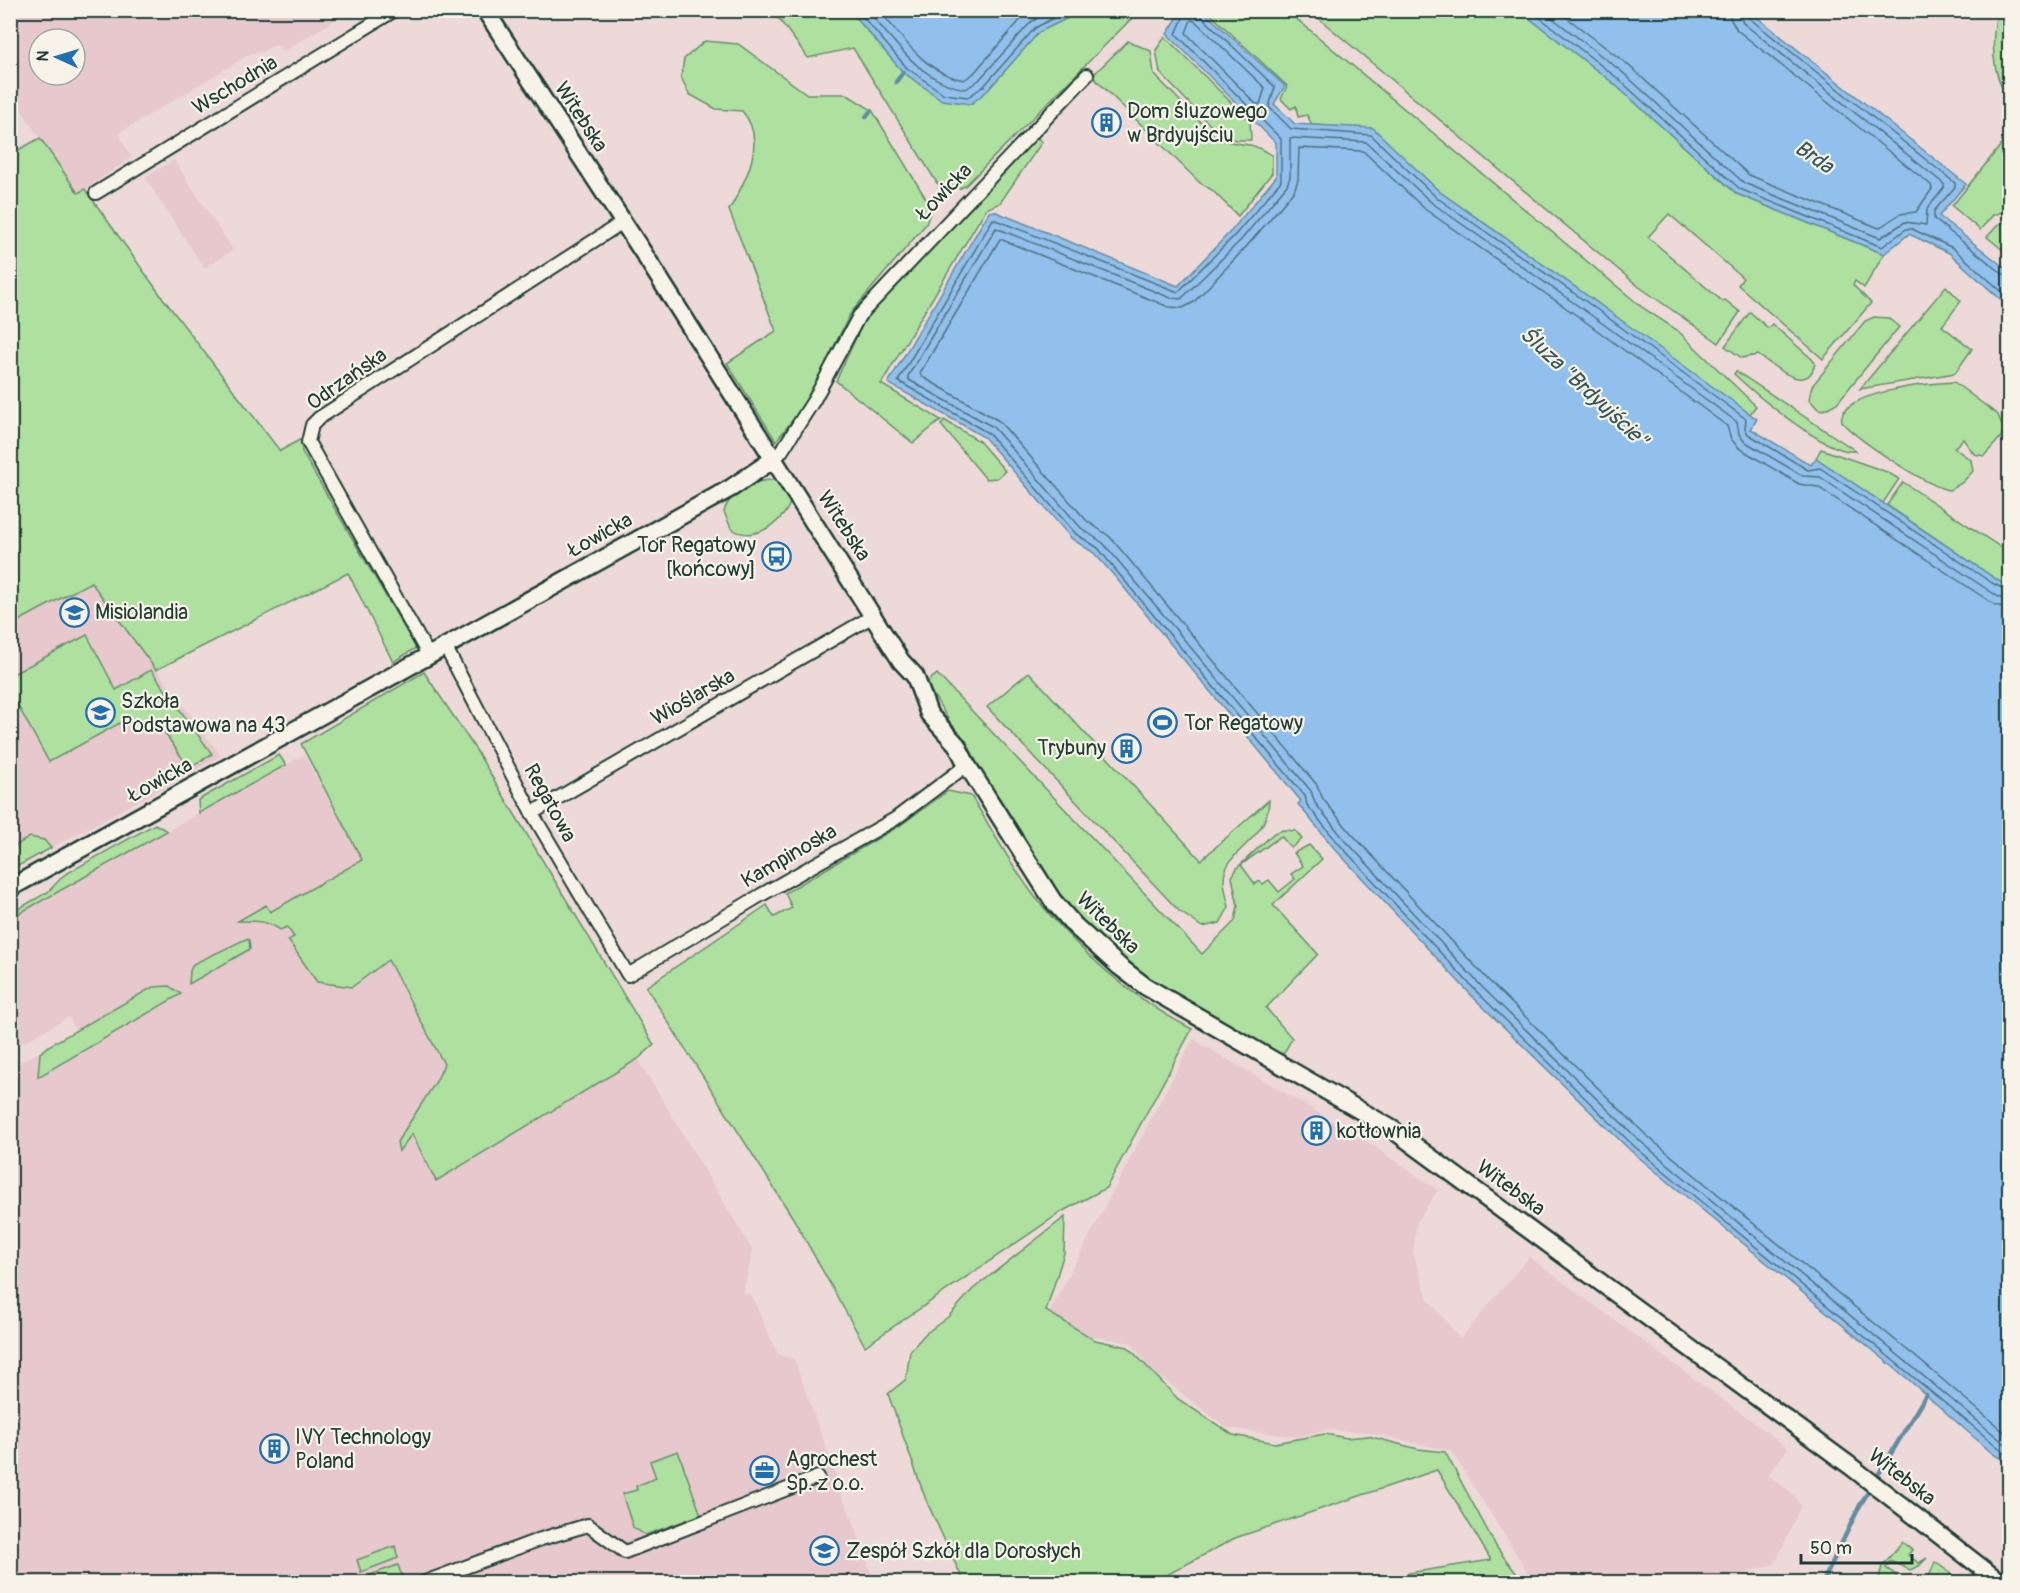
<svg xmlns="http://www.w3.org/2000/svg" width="2020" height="1593" font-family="Pangolin,sans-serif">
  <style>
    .built { fill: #e6c8cd; fill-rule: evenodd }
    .green { fill: #aee0a0; stroke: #668e6a; stroke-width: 1.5 }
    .water { fill: #92c0ec; stroke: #648ca2; stroke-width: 1.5 }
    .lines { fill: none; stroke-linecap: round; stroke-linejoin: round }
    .shore { stroke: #4d717e; stroke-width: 1.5 }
    .stream { stroke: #648ca2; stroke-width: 4.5 }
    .street-casing { stroke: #1f3d34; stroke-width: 16 }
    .secondary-casing { stroke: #1f3d34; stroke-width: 21 }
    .street { stroke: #f7f3e8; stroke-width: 12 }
    .secondary { stroke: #f7f3e8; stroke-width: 16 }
    .labels { text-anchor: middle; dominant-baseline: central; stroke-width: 4.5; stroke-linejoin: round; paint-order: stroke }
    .street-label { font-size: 21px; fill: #1f3d34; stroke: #f7f3e8 }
    .poi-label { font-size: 21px; fill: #1f3d34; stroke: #f7f3e8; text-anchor: start }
    .water-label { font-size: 22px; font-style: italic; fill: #365759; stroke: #f7f3e8 }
  </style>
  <rect width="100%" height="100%" fill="#eddad8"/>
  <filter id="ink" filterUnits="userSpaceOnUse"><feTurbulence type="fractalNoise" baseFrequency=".0167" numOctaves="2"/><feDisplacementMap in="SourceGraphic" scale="12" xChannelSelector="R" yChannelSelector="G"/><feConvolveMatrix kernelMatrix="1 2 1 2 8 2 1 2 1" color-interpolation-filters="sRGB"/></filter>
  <g filter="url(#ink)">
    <g class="built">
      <path d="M10,11H350L282,52L276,44L262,52L252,53L119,133L131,158L78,194L11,95ZM39,39H75V75H39Z"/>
      <polygon points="174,160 233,250 204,268 145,178"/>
      <polygon points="91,582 221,756 11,870 11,625"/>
      <polygon points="304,755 363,860 453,1061 435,1180 638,1059 753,1251 743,1293 751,1295 778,1354 794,1359 837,1478 834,1479 853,1520 874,1582 11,1582 11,1067 76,1033 69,1017 11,1049 10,918"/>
      <polygon points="1193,1039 1360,1137 1438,1190 1417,1222 1413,1253 1428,1299 1460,1339 1529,1257 1788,1448 1768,1475 1791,1492 1801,1506 1775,1564 1715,1582 1534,1582 1451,1451 1365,1432 1326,1430 1298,1437 1227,1428 1150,1369 1131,1343 1061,1331 1050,1311"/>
    </g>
    <g class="green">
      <path d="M773,11H850L903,72L921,85L988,90L1039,32L1082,11H1139L965,186C954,191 948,190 937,183L853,48L808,58Z"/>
      <polygon points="1207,11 1287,11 1643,308 1677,330 1756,406 1749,415 1592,299 1440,192 1373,129 1312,125 1307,115 1298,117 1296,106 1291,109 1281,99 1287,86"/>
      <polygon points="1310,11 1520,11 1612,82 1737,194 1884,254 1864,288 1855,281 1853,285 1871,303 1823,359 1738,285 1743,278 1669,214 1648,237 1723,302 1725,300 1740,312 1719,343 1638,286"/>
      <path d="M1997,11H2009V101C1991,73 1991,42 1997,11Z"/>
      <polygon points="1165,37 1250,121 1251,140 1237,140 1225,137 1212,127 1160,73 1156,50"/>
      <path d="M705,41L738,44L807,94H846L872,110L928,202L930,213L926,224L850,314L807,402L776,441L727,363L776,331L729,210C746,181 768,140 742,111L716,109L689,94L681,77L684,59Z"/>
      <path d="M1128,41L1151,51L1154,74L1209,131C1223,142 1233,143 1250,145C1257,146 1265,152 1272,155V173L1238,216L1212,190L1200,183L1092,76Z"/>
      <polygon points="2009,135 2009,210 1993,215 1980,230 1952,206"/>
      <polygon points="1036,137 1042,142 1000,203 986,209 881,384 941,420 913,443 836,381 867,314"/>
      <polygon points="40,138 78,193 85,189 162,297 280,451 301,439 302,452 416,648 393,662 348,573 156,670 91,582 11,625 11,154"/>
      <polygon points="2009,219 2009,245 2004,251 1987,237 1998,225"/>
      <polygon points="1946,286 1961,301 1942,326 1972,349 1955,373 1860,389"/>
      <path d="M1750,312L1768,328L1772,324L1812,359L1815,363C1808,397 1773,365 1758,355L1742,358L1725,346Z"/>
      <polygon points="1874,317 1888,318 1899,327 1837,403 1824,410 1818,409 1809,399 1812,386 1865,321"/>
      <path d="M1736,371L1856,451C1828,456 1755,394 1734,374Z"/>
      <path d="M1954,382L1998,415L2004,430L2001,437L1984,456L1974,454L1963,439L1954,448L1971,460L1973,471L1963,482L1950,490C1931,489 1855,438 1842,422C1835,392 1933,383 1954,382Z"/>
      <polygon points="944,420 979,441 1005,471 997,478 986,479 941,425"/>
      <polygon points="1821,449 1887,472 1899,479 1883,503 1816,458"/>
      <path d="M774,480L782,484L791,498C788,521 752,545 731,528L724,512C728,493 756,479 774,480Z"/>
      <polygon points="1903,482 2009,553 2009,588 1887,505"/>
      <polygon points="87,635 116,690 151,670 212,754 189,768 156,720 144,724 129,718 49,762 11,693 11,675"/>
      <path d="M424,672L476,750L654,1045L638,1059L436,1181L412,1134L399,1151L397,1142L437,1080L444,1064L388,960L352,987L317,982L288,940L294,937L287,927L280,930C267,920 253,921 238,921L266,905L270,912L362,860L301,744Z"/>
      <path d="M1029,672L1201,860L1269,800C1268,842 1225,849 1224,879C1224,888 1227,898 1229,907L1220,923L1202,927L1179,911L987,707Z"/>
      <polygon points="937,674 1202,954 1235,921 1238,906 1232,877 1237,868 1274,833 1283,830 1296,831 1302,839 1291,848 1281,836 1241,865 1255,884 1260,881 1263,884 1269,880 1279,892 1295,879 1291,874 1303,866 1294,853 1309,845 1322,859 1273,905 1318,954 1266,1008 1292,1038 1284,1053 1276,1054 1149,980 1088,930 1066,905 1034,860 926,683"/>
      <polygon points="279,755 286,765 199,813 198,800"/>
      <path d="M948,791L971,796C992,829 1011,866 1035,897C1078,950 1131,998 1192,1029L1106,1188L1063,1211L865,1346L793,1218L646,987L767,905L774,917L792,908L785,893L899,826Z"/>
      <polygon points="155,824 167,831 11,918 11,913 48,892 64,875"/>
      <polygon points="30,837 44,840 51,848 11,870 11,848"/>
      <polygon points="246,939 249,940 250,949 189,984 190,971 193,964"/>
      <polygon points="169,986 181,994 38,1077 40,1053 50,1045 153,987"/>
      <polygon points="1065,1217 1064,1253 1046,1311 1095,1340 1128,1347 1178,1399 1233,1435 1275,1443 1325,1434 1347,1438 1368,1436 1418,1449 1445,1452 1497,1548 1523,1582 1390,1582 1409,1573 1491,1560 1437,1470 1235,1538 1154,1582 964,1582 926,1500 888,1394 906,1379 910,1351 925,1334 948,1317 973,1289"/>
      <polygon points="678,1451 701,1515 645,1535 633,1527 622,1494 637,1490 636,1486 656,1478 650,1461"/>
      <polygon points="1902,1542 1912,1550 1908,1555 1919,1563 1927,1558 1919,1566 1910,1570 1890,1561 1886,1568 1896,1575 1897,1580 1895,1582 1878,1582 1882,1566"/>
      <polygon points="395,1546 398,1558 361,1572 357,1560"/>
      <polygon points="1935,1562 1956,1577 1953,1582 1927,1582"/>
      <polygon points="398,1565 404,1582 373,1582 370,1575"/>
    </g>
    <g class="water">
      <polygon points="850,11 1082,11 1039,32 988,90 971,104 942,100 903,72"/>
      <polygon points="1172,11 1203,11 1285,86 1274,104 1295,124 1373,128 1440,192 1592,299 1757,419 1751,429 1811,465 1816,458 2009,588 2009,1464 1993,1454 1909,1380 1631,1151 1474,998 1334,848 1298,804 1301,801 1111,572 1094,553 1072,539 984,437 888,383 989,212 994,211 1178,286 1231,231 1276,177 1276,143 1167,34 1178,17"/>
      <polygon points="1520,11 1749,11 1966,184 1939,216 2009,271 2009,307 1949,253 1909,234 1884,254 1737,194 1612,82"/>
    </g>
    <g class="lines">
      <g class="shore">
        <polyline points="857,10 907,68 944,94 968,97 984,86 1035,28 1068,10"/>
        <path d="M867,10C895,42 922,83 966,89L979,80L1031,22L1052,10"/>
        <path d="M879,10C902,37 927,75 964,80L973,74L1023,17L1032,10"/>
        <polyline points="1180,10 1183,18 1176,34 1281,139 1281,181 1235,235 1178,292 993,219 898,381 988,433 1076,534 1098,548 1114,568 1305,796 1307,805 1339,844 1478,993 1635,1147 2010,1457"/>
        <polyline points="1200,10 1202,17 1275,87 1269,107 1291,129 1371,135 1436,197 1588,303 1746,419 1745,429 1748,434 1808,470 1820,468 1992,583 2010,592"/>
        <polyline points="1530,10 1616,77 1740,189 1882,247 1906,229 1912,229 1953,248 2010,299"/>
        <polyline points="1542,10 1621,71 1744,183 1880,238 1905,222 1926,225 1927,209 1944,188 1944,184 1743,23 1738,10"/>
        <polyline points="1557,10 1627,64 1749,175 1879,228 1900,214 1916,212 1932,189 1931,185 1737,30 1731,20 1729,10"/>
        <polyline points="1746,10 1749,18 1955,183 1955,187 1934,211 1934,219 2003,274 2010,275"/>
        <polygon points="1191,20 1195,21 1265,88 1260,104 1256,104 1186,33"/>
        <polyline points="2010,600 2000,598 1820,477 1803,476 1744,441 1739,434 1737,422 1584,310 1432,203 1366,142 1290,138 1290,177 1287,185 1241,240 1181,299 1171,298 996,228 908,376 909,380 993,427 1081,528 1103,543 1120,563 1311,791 1315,803 1344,839 1483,988 1640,1141 2010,1448"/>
        <polyline points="2010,609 1995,605 1818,487 1799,484 1739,448 1731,439 1727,426 1579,317 1426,210 1363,151 1299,148 1298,180 1294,191 1247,246 1194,302 1183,308 1169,307 1000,239 920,373 921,376 999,421 1087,521 1109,536 1127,557 1317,785 1323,799 1351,833 1490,982 1646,1135 1923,1363 2010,1437"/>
      </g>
      <g class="stream">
        <polyline points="896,82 903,72"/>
        <polyline points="866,117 870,112"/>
        <polyline points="1823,1582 1859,1507 1926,1395"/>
      </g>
      <defs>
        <g id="street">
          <polyline points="96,193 395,10"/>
          <polyline points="774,459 781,452 814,400 859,316 1087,75"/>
          <polyline points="445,646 532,813 628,975 761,895 895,819 967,765"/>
          <polyline points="429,656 308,442 312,425 319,418 623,222"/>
          <polyline points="532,813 873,616"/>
          <polyline points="425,1582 541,1539 588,1525 625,1552 818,1477"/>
        </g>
        <g id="secondary">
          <polyline points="485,10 644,254 901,661 915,676 929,714 957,745 967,765 1053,901 1075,926 1120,967 1145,986 1392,1129 1849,1465 2000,1582"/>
          <polyline points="10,888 731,488 774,459"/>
        </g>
      </defs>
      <use href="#street" class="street-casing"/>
      <use href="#secondary" class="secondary-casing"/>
      <use href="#street" class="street"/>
      <use href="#secondary" class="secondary"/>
    </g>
  </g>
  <defs>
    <symbol id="building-ring" viewBox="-11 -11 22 22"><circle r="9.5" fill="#f7f3e8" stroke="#1f6fb2" stroke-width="1.5"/><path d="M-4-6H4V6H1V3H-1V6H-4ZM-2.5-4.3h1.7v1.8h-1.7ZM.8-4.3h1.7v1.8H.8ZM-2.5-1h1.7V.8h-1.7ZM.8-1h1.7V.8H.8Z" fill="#1f6fb2"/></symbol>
    <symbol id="bus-ring" viewBox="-11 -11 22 22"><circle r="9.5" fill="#f7f3e8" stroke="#1f6fb2" stroke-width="1.5"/><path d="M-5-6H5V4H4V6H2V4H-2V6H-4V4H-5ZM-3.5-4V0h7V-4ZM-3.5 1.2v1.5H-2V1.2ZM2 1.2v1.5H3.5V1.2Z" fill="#1f6fb2"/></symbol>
    <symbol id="school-ring" viewBox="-11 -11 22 22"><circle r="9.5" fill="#f7f3e8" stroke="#1f6fb2" stroke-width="1.5"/><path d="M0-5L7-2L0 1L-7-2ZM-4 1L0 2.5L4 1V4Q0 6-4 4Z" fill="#1f6fb2"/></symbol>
    <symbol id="stadium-ring" viewBox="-11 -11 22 22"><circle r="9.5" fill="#f7f3e8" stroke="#1f6fb2" stroke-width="1.5"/><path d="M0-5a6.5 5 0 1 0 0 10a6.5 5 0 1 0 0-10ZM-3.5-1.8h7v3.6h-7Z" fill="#1f6fb2"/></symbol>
    <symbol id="office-ring" viewBox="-11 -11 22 22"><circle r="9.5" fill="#f7f3e8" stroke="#1f6fb2" stroke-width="1.5"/><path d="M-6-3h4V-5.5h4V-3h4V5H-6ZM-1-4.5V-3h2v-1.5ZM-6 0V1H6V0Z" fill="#1f6fb2"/></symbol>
  </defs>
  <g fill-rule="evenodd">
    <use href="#building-ring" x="1090" y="106" width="33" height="33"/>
    <use href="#bus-ring" x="760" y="540" width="33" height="33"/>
    <use href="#school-ring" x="58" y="596" width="33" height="33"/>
    <use href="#school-ring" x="84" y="696" width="33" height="33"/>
    <use href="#stadium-ring" x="1146" y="706" width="33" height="33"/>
    <use href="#building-ring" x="1110" y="732" width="33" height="33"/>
    <use href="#building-ring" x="1300" y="1114" width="33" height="33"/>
    <use href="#building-ring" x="258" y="1432" width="33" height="33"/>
    <use href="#office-ring" x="748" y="1454" width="33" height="33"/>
    <use href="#school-ring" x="808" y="1534" width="33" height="33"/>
  </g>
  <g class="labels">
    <g class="street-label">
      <text transform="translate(235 85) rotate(-31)">Wschodnia</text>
      <text transform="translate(581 117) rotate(57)">Witebska</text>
      <text transform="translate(944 192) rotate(-46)">Łowicka</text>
      <text transform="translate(347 379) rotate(-35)">Odrzańska</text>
      <text transform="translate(844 526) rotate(57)">Witebska</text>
      <text transform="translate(600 535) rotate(-29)">Łowicka</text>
      <text transform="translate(693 697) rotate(-30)">Wioślarska</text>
      <text transform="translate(160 780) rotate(-29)">Łowicka</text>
      <text transform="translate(550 803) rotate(61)">Regatowa</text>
      <text transform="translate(789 856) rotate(-30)">Kampinoska</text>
      <text transform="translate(1108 923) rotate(44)">Witebska</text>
      <text transform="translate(1511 1188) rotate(36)">Witebska</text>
      <text transform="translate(1902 1477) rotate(38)">Witebska</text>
    </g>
    <g class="poi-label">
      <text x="1127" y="111">Dom śluzowego<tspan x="1127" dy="24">w Brdyujściu</tspan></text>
      <text x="756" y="545" text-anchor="end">Tor Regatowy<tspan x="756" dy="24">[końcowy]</tspan></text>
      <text x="95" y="612">Misiolandia</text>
      <text x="121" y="701">Szkoła<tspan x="121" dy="24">Podstawowa na 43</tspan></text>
      <text x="1184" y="723">Tor Regatowy</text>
      <text x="1106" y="748" text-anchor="end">Trybuny</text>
      <text x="1337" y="1131">kotłownia</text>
      <text x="295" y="1437">IVY Technology<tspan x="295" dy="24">Poland</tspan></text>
      <text x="786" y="1459">Agrochest<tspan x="786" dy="24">Sp. z o.o.</tspan></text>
      <text x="846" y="1551">Zespół Szkół dla Dorosłych</text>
    </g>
    <g class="water-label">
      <text transform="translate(1814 157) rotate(34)">Brda</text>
      <text transform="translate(1584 387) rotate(43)">Śluza "Brdyujście"</text>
    </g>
  </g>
  <rect width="2020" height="1593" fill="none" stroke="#f7f3e8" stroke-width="36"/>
  <rect x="18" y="18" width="1984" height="1557" fill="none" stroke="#1f3d34" stroke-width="2" filter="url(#ink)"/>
  <g transform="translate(57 57) rotate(274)"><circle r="28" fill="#f7f3e8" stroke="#a1aaa0" stroke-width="1.5"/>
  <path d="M0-4.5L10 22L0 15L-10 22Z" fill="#1f6fb2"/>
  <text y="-9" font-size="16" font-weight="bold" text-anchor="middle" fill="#1f3d34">N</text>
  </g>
  <path d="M1801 1554v9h111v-9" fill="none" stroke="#1f3d34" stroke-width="3"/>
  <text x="1810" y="1554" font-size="18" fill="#1f3d34" stroke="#f7f3e8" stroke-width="4.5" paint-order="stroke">50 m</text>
</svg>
